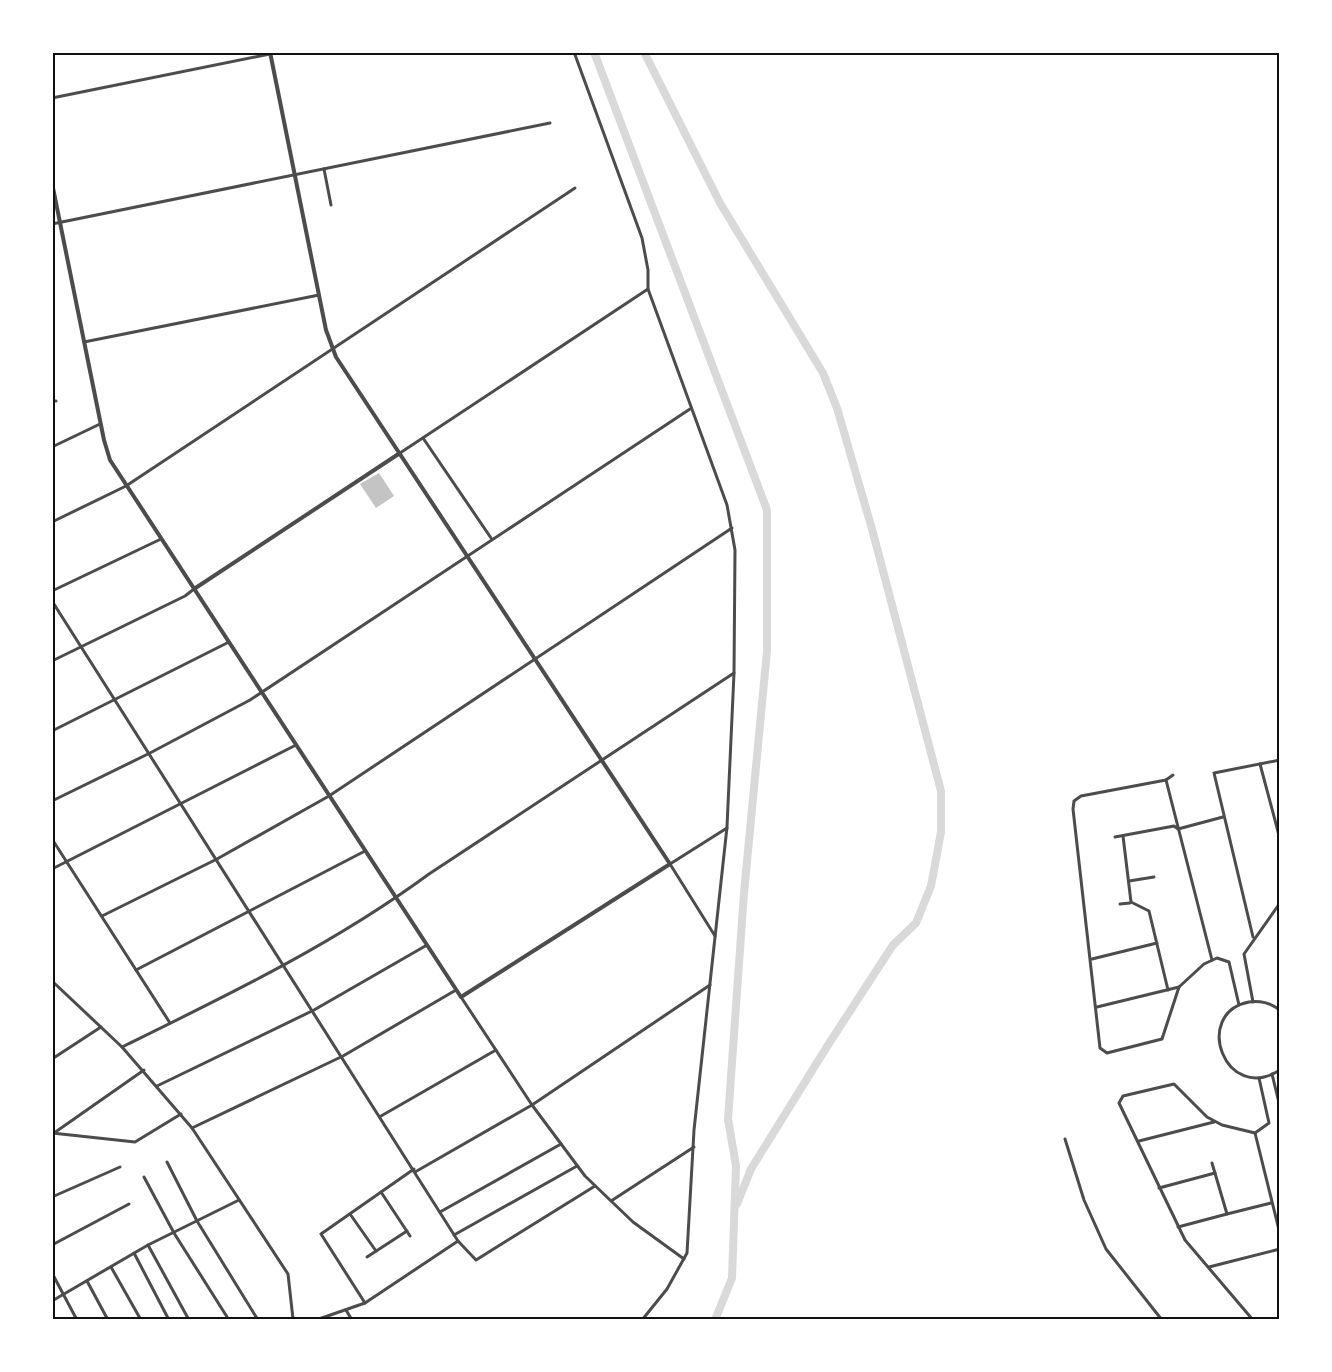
<svg xmlns="http://www.w3.org/2000/svg" width="1332" height="1372" font-family="'DejaVu Sans',sans-serif">
  <style>
    .lines { fill: none; stroke-linecap: round; stroke-linejoin: round }
    .canal { stroke: #d9d9d9; stroke-width: 8 }
    .building { fill: #c4c4c4 }
    .minor { stroke: #4c4c4c; stroke-width: 3 }
    .tertiary { stroke: #4c4c4c; stroke-width: 4 }
    .neatline { fill: none; stroke: #111; stroke-width: 2 }
  </style>
  <rect width="100%" height="100%" fill="#fff"/>
  <g class="lines">
    <g class="canal">
      <polyline points="594,52 767,510 767,651 744,893 728,1119 736,1166 732,1278 715,1320"/>
      <polyline points="644,52 720,203 823,373 837,408 872,529 941,791 941,832 931,886 916,923 893,945 828,1045 751,1169 737,1204"/>
    </g>
  </g>
  <polygon class="building" points="379,473 394,496 376,508 360,484"/>
  <g class="lines">
    <g class="minor">
      <polyline points="574,52 642,238 648,270 648,289 727,505 735,550 734,673 727,827 694,1130 687,1253 667,1289 642,1320"/>
      <polyline points="52,98 280,52"/>
      <polyline points="324,169 331,205"/>
      <polyline points="52,224 550,123"/>
      <polyline points="84,342 319,295"/>
      <polyline points="52,401 56,401"/>
      <polyline points="423,438 491,538"/>
      <polyline points="52,447 100,424"/>
      <polyline points="400,453 648,289"/>
      <polyline points="52,522 126,486 575,188"/>
      <polyline points="52,591 161,539"/>
      <polyline points="52,601 458,1241 476,1260 595,1186"/>
      <polyline points="52,661 185,596 194,589"/>
      <polyline points="52,731 229,642"/>
      <polyline points="1260,764 1280,839"/>
      <polyline points="1173,775 1166,780 1212,960"/>
      <polyline points="1166,780 1081,796 1074,801 1073,809 1100,1048 1107,1053 1162,1039 1179,987 1204,964 1217,958 1229,962 1239,1005"/>
      <polyline points="52,801 150,753 250,700 690,409"/>
      <polyline points="1123,836 1131,902 1149,911 1168,990"/>
      <polyline points="1115,837 1174,826 1178,829 1223,817"/>
      <polyline points="52,839 170,1023"/>
      <polyline points="52,869 296,745"/>
      <polyline points="1129,881 1154,877"/>
      <polyline points="1120,904 1130,903"/>
      <polyline points="102,916 217,859 329,796 732,528"/>
      <polyline points="715,936 670,864 727,828"/>
      <polyline points="1253,937 1214,773 1280,760"/>
      <polyline points="1092,959 1157,943"/>
      <polyline points="136,970 365,851"/>
      <polyline points="52,981 122,1047 192,1128 288,1274 293,1319"/>
      <polyline points="461,997 532,1105 585,1176 633,1222 684,1259"/>
      <polyline points="1253,1002 1244,954 1280,903"/>
      <polyline points="1097,1007 1179,987"/>
      <path d="M1280,1010C1271,1003 1259,1000 1249,1002C1192,1013 1225,1105 1280,1070"/>
      <path d="M122,1047C228,995 334,944 429,874L734,673"/>
      <polyline points="52,1059 101,1027"/>
      <polyline points="1272,1074 1280,1107"/>
      <polyline points="157,1086 314,1010 427,945"/>
      <polyline points="381,1116 496,1050"/>
      <polyline points="192,1128 343,1056 456,990"/>
      <polyline points="52,1133 135,1142 181,1114"/>
      <polyline points="54,1133 144,1070"/>
      <polyline points="1255,1133 1280,1234"/>
      <polyline points="1065,1139 1084,1200 1106,1249 1162,1320"/>
      <polyline points="1139,1141 1214,1122"/>
      <polyline points="167,1162 197,1221 258,1320"/>
      <polyline points="1212,1163 1227,1214 1271,1203"/>
      <polyline points="415,1172 532,1105 710,985"/>
      <polyline points="144,1177 174,1233 229,1320"/>
      <polyline points="1159,1188 1215,1173"/>
      <polyline points="381,1192 410,1236"/>
      <polyline points="52,1197 120,1167"/>
      <polyline points="611,1201 694,1147"/>
      <polyline points="440,1212 561,1144"/>
      <polyline points="350,1214 376,1251"/>
      <polyline points="1178,1227 1227,1214"/>
      <polyline points="454,1235 577,1166"/>
      <polyline points="52,1245 129,1204"/>
      <polyline points="148,1245 189,1320"/>
      <polyline points="134,1253 169,1320"/>
      <polyline points="367,1257 407,1231"/>
      <polyline points="111,1267 141,1320"/>
      <polyline points="1209,1267 1280,1249"/>
      <polyline points="52,1273 77,1320"/>
      <polyline points="87,1281 108,1320"/>
      <polyline points="52,1301 148,1245 239,1200"/>
      <polyline points="365,1303 321,1234 414,1169"/>
      <polyline points="346,1310 352,1320"/>
      <polyline points="316,1320 365,1303 458,1241"/>
      <polyline points="1253,1320 1185,1240 1119,1103 1123,1096 1174,1084 1207,1117 1222,1125 1255,1133 1269,1123 1259,1078"/>
    </g>
    <g class="tertiary">
      <polyline points="52,183 104,440 110,460 461,997 670,864 336,357 326,330 270,52"/>
      <polyline points="194,589 400,453"/>
    </g>
  </g>
  <rect width="1332" height="1372" fill="none" stroke="#ffffff" stroke-width="108"/>
  <rect x="54" y="54" width="1224" height="1264" class="neatline"/>
</svg>
